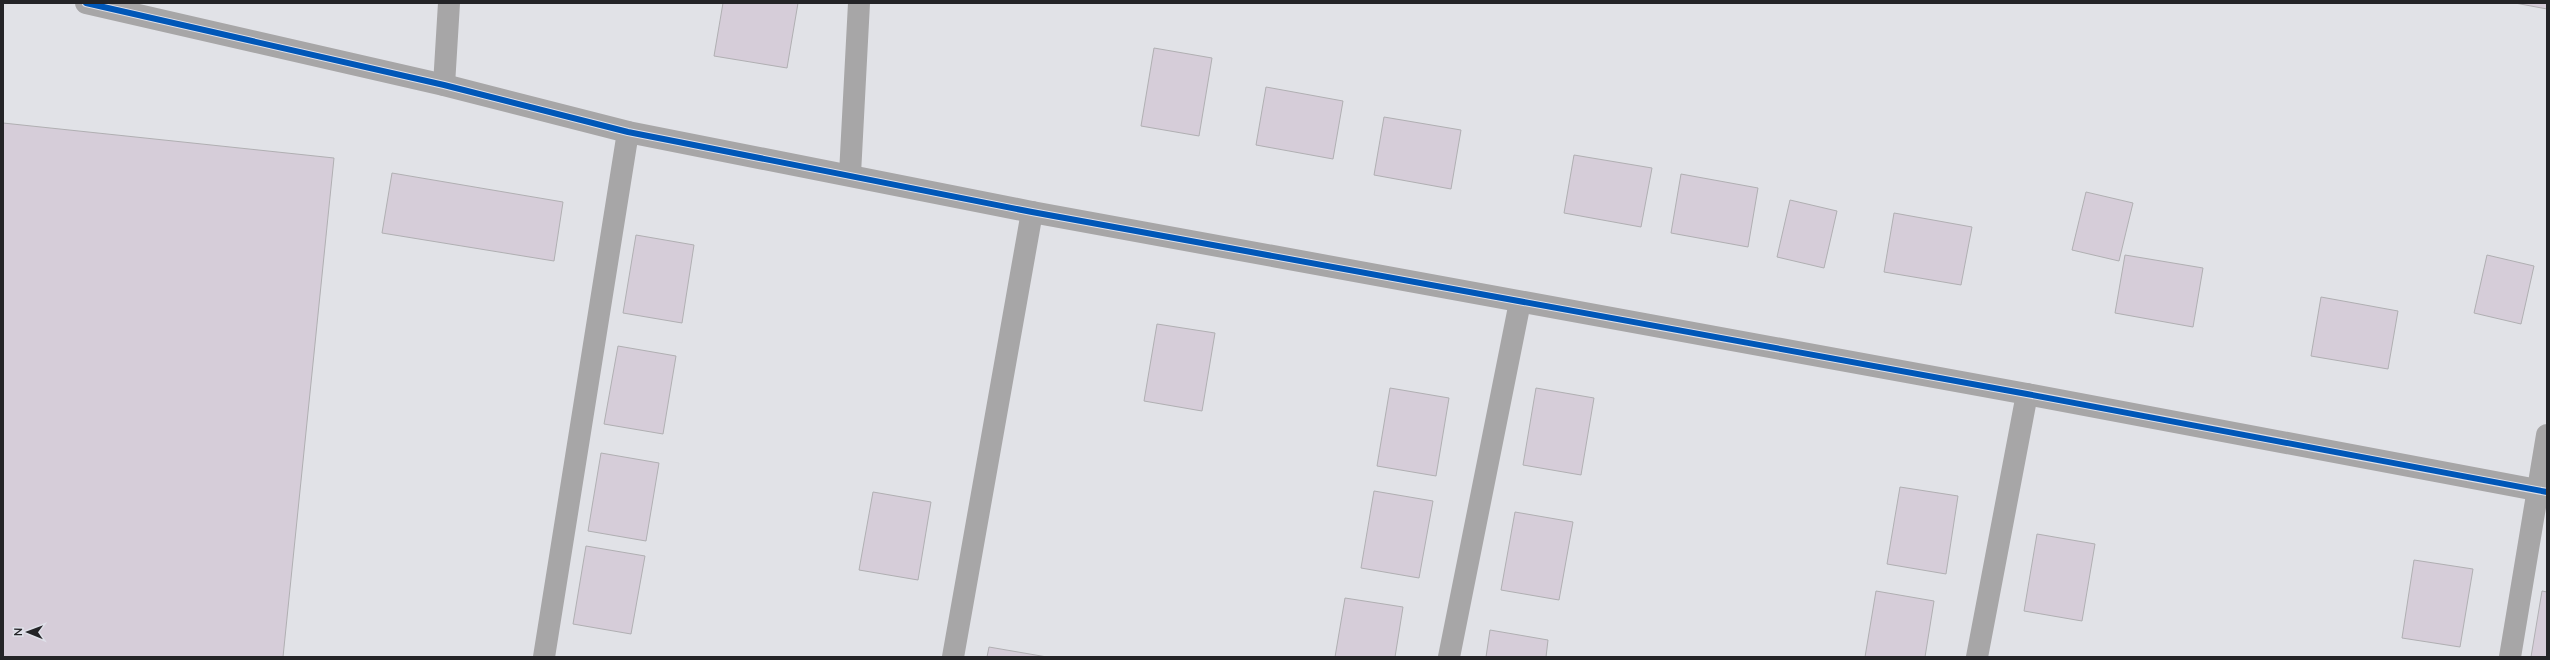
<svg xmlns="http://www.w3.org/2000/svg" width="2550" height="660" font-family="Lato,sans-serif">
  <style>
    .building { fill: #d6cdd9; stroke: #b0afb2 }
    .lines { fill: none; stroke-linecap: round; stroke-linejoin: round }
    .street { stroke: #a7a6a7; stroke-width: 22 }
    .cycleway-casing { stroke: #dfe0e9; stroke-width: 8 }
    .cycleway { stroke: #0057b8; stroke-width: 6 }
  </style>
  <rect width="100%" height="100%" fill="#e1e2e7"/>
  <g class="building">
    <polygon points="723,3 798,3 787,68 714,56"/>
    <polygon points="2515,3 2547,3 2547,9"/>
    <polygon points="1154,48 1212,58 1199,136 1141,126"/>
    <polygon points="1266,87 1343,101 1333,159 1256,145"/>
    <polygon points="1384,117 1461,130 1451,189 1374,175"/>
    <polygon points="3,123 334,158 283,657 3,657"/>
    <polygon points="1574,155 1652,168 1641,227 1564,213"/>
    <polygon points="392,173 563,202 554,261 382,233"/>
    <polygon points="1681,174 1758,188 1748,247 1671,233"/>
    <polygon points="2086,192 2133,203 2119,261 2072,250"/>
    <polygon points="1790,200 1837,211 1824,268 1777,257"/>
    <polygon points="1894,213 1972,227 1961,285 1884,272"/>
    <polygon points="636,235 694,245 682,323 623,313"/>
    <polygon points="2125,255 2203,268 2193,327 2115,313"/>
    <polygon points="2487,255 2534,266 2521,324 2474,313"/>
    <polygon points="2321,297 2398,311 2388,369 2311,356"/>
    <polygon points="1157,324 1215,333 1202,411 1144,401"/>
    <polygon points="618,346 676,356 663,434 604,424"/>
    <polygon points="1390,388 1449,398 1436,476 1377,466"/>
    <polygon points="1536,388 1594,398 1581,475 1523,465"/>
    <polygon points="601,453 659,463 646,541 588,531"/>
    <polygon points="1900,487 1958,496 1946,574 1887,564"/>
    <polygon points="1374,491 1433,501 1419,578 1361,568"/>
    <polygon points="873,492 931,502 918,580 859,570"/>
    <polygon points="1515,512 1573,522 1559,600 1501,590"/>
    <polygon points="2037,534 2095,544 2082,621 2024,611"/>
    <polygon points="586,546 645,556 631,634 573,624"/>
    <polygon points="2414,560 2473,569 2460,647 2402,638"/>
    <polygon points="1876,591 1934,601 1925,657 1865,657"/>
    <polygon points="2542,591 2547,592 2547,657 2531,657"/>
    <polygon points="1345,598 1403,607 1395,657 1335,657"/>
    <polygon points="1490,630 1548,640 1546,657 1486,657"/>
    <polygon points="989,647 1047,657 987,657"/>
  </g>
  <g class="lines">
    <g class="street">
      <polyline points="86,3 444,85 628,132 1032,212 2027,394 2547,492"/>
      <polyline points="444,85 449,3"/>
      <polyline points="850,174 859,3"/>
      <polyline points="544,657 628,132"/>
      <polyline points="953,657 1032,212"/>
      <polyline points="1449,657 1520,302"/>
      <polyline points="1977,657 2027,394"/>
      <polyline points="2510,657 2547,435"/>
    </g>
    <defs>
      <polyline id="cycleway" points="86,3 444,85 628,132 1032,212 2027,394 2547,492"/>
    </defs>
    <use href="#cycleway" class="cycleway-casing"/>
    <use href="#cycleway" class="cycleway"/>
  </g>
  <rect width="2550" height="660" fill="none" stroke="#242427" stroke-width="8"/>
  <g transform="translate(28 632) rotate(271)" stroke="#dfe0e9" stroke-width="3" paint-order="stroke">
  <path d="M0-3L7 15L0 10L-7 15Z" fill="#242427"/>
  <text y="-6" font-size="11" font-weight="bold" text-anchor="middle" fill="#242427">N</text>
  </g>
</svg>
